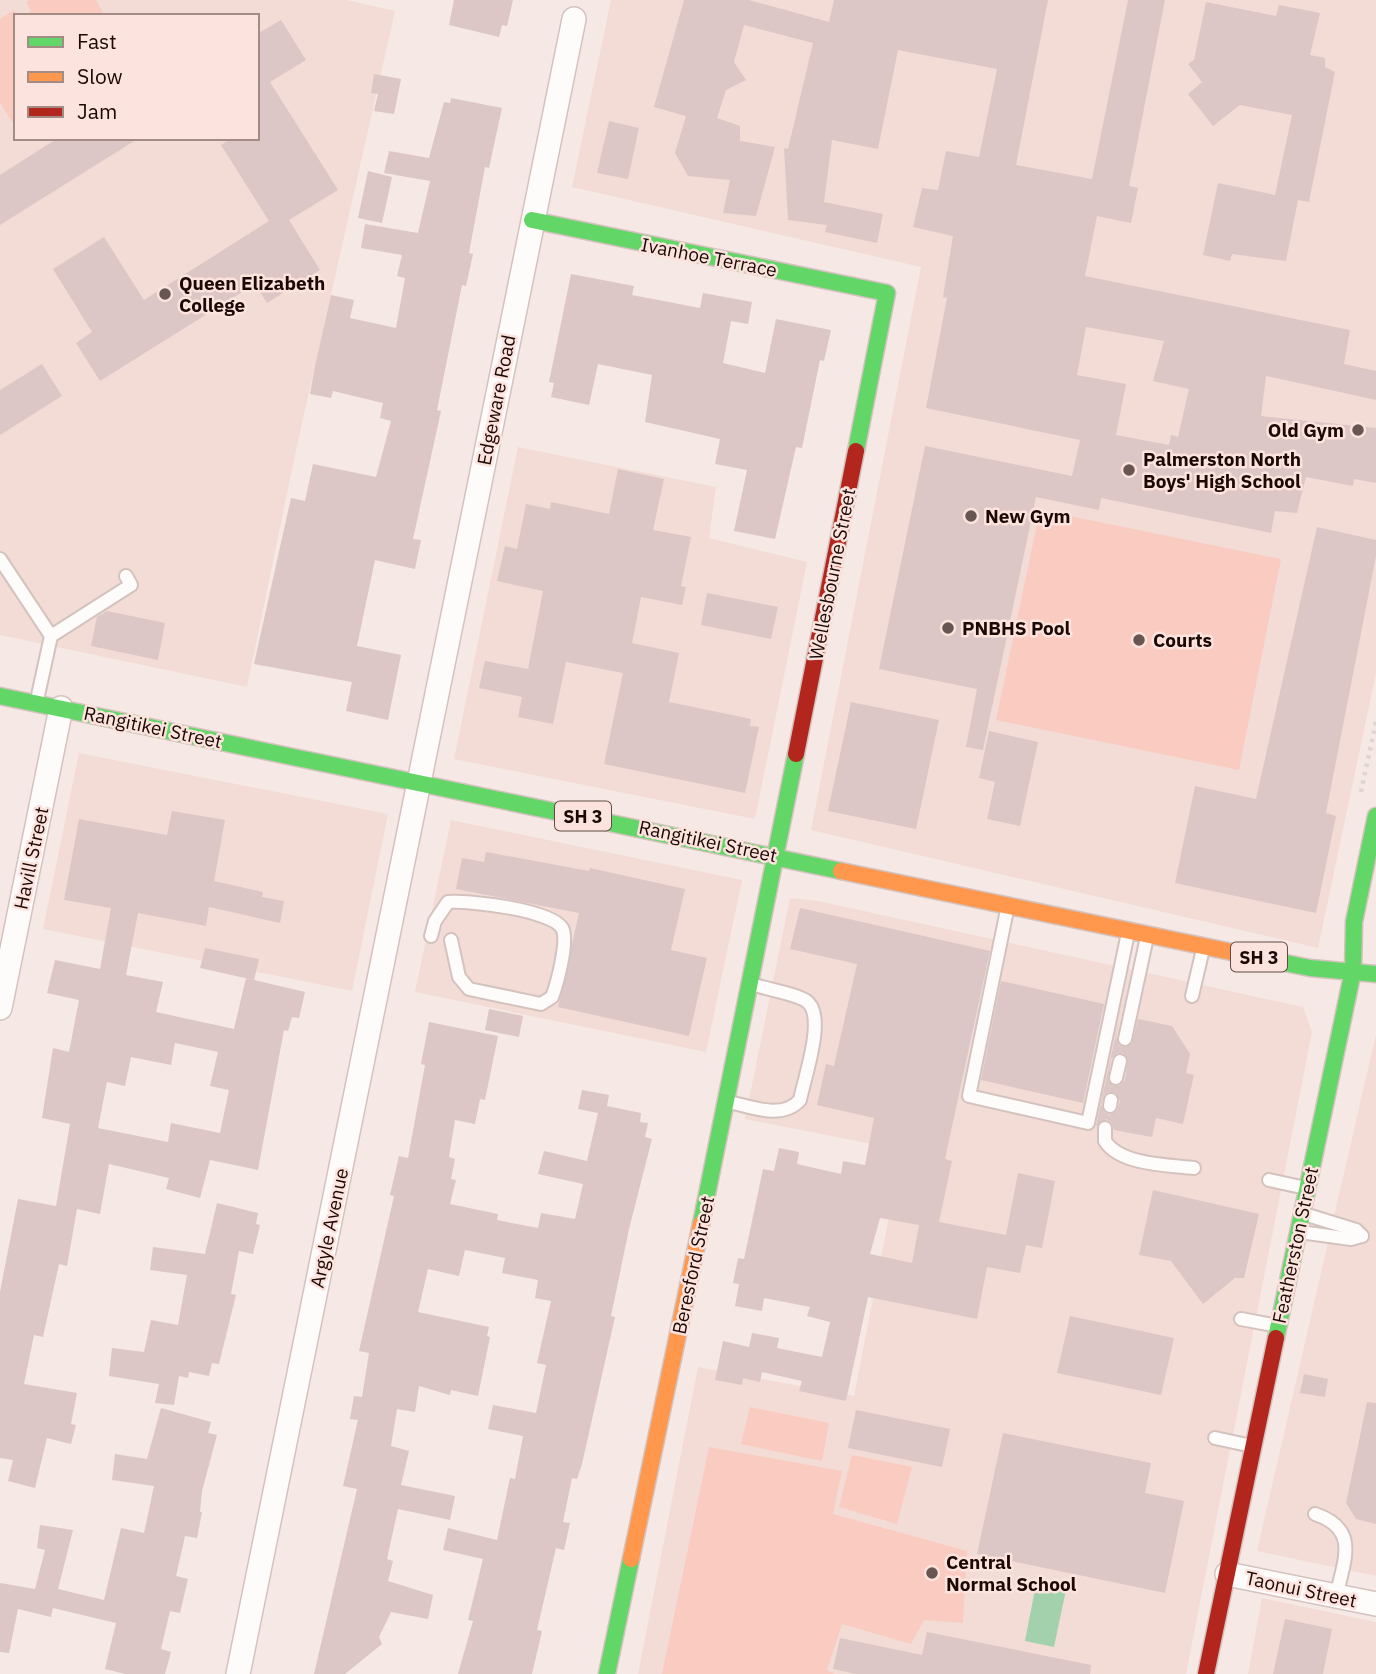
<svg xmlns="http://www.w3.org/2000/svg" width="1376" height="1674" font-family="'IBM Plex Sans',sans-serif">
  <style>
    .built { fill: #f3dcd6; fill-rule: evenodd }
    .green { fill: #facbc0 }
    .water { fill: #a2d1ac }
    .building { fill: #ddc6c6; fill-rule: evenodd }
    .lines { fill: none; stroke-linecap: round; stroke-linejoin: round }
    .lane-casing { stroke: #d4c2be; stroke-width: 16 }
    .street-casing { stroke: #d4c2be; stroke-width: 26 }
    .fast-casing { stroke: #d4c2be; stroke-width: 19 }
    .slow-casing { stroke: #d4c2be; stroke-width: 19 }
    .jam-casing { stroke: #d4c2be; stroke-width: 19 }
    .path { stroke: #dbd6d5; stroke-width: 4.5; stroke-dasharray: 3.5 5; stroke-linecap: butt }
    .lane { stroke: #fefcfb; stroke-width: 12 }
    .street { stroke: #fefcfb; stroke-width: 23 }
    .fast { stroke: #63d668; stroke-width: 16 }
    .slow { stroke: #ff974d; stroke-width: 16 }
    .jam { stroke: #b3261e; stroke-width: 16 }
    .poi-dot { fill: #685652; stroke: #fde3dd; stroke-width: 2.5 }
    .labels { text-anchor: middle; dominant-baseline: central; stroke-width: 5; stroke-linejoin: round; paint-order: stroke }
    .shield { fill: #fde3dd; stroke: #604a45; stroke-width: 2 }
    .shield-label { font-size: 18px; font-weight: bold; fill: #1c0804 }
    .street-label { font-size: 19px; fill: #1c0804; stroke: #fde3dd }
    .poi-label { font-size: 19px; font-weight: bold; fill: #1c0804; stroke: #fde3dd; text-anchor: start }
  </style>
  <rect width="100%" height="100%" fill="#f6e8e4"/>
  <g class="built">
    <path d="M0,0H347L395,11L296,450L247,687L0,635ZM16,16H257V138H16Z"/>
    <polygon points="611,0 1376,0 1376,673 1318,948 811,830 921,267 572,187"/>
    <polygon points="518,447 716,487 709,538 807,562 755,819 454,759"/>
    <polygon points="79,753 388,814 352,991 43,929"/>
    <polygon points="451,820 742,880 706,1052 415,992"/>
    <polygon points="790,898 818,901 1303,1007 1312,1032 1186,1674 638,1674 698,1367 854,1396 902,1150 745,1119"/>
    <polygon points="1376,1034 1376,1576 1257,1551"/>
    <polygon points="1262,1598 1376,1622 1376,1674 1248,1674"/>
  </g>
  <g class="green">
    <polygon points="30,0 96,0 105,16 24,16 31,11 26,2"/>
    <polygon points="14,10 18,16 16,122 13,123 0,103 0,19"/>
    <polygon points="1040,510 1281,559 1239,770 996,720"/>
    <polygon points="750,1407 829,1423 822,1461 741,1444"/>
    <polygon points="709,1447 842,1471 833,1514 967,1551 963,1623 924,1620 911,1644 842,1624 827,1670 835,1674 662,1674"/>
    <polygon points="852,1455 912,1467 897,1524 839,1507"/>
  </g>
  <polygon class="water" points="1037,1579 1067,1585 1054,1647 1025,1641"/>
  <g class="building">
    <polygon points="454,0 513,0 507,26 502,25 499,37 449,25"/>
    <path d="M684,0H749L829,22L834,0H1048L1016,165L1092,179L1128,0H1165L1129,186L1138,188L1131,223L1097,216L1085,276L1350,330L1344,364L1376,371V400L1266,376L1261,416L1376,428V483L1354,479L1353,486L1306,477L1297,513L1275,511L1271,533L1101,498L1099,510L1036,497L983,750L966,747L977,689L879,669L925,446L1072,476L1080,440L926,408L947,298L943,297L953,236L913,227L922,188L938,190L946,151L979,157L997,69L898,50L878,149L832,140L824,202L883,214L877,243L825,232L827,225L788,220L784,148L788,149L813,43L744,25L734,62L746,80L726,90L717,118L740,126V141L775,147L756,216L723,213L730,180L688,176L675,153L686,116L654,107ZM1086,327L1164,341L1153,381L1189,389L1178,437L1171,435L1169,445L1116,435L1126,384L1077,375Z"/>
    <polygon points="1206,2 1276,16 1279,5 1320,13 1310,55 1325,58 1325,67 1335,72 1309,202 1298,200 1286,261 1232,254 1230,261 1203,255 1218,183 1275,195 1292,115 1240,105 1213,126 1188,94 1202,82 1188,64 1194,60"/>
    <polygon points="281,20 306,60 270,82 338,190 289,220 320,270 267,303 255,284 100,381 76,343 92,332 53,269 104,237 144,300 269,221 221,145 232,138 257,138 257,34"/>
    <polygon points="374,74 401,79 394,114 374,111 378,94 371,93"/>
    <polygon points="451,98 502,108 489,168 485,167 469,253 473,254 466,286 462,285 437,410 441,411 413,539 421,540 415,569 375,560 357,646 401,655 388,720 346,711 352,682 254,664 291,498 305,501 313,464 376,477 391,421 380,418 383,403 333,391 331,398 310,394 315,366 331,295 354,300 350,318 396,328 405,278 397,276 402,255 361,248 365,224 418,233 430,181 384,173 389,151 429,158 444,102 450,103"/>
    <polygon points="609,121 639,128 628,179 597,173"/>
    <polygon points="58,138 139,138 0,225 0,175"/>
    <polygon points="368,171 392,177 382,223 358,218"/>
    <polygon points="571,274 634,286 632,295 700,308 703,293 752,302 748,324 731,321 723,363 765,373 776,319 831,330 824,361 820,360 802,448 796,447 775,539 734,531 747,470 715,464 720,439 645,422 652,375 598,364 589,405 551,397 554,383 549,382"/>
    <polygon points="42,364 62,396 0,435 0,390"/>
    <polygon points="618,469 664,479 653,530 691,537 681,586 686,587 682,605 641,597 632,643 679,653 669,702 751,719 750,726 759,727 745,793 604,764 623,673 566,662 553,724 518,717 522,697 479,688 485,661 528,669 543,591 497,581 505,546 517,549 526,504 550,509 551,502 609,514"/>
    <polygon points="1317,527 1376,540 1376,556 1326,813 1336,816 1316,913 1175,883 1195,786 1256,799"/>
    <polygon points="707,593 778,607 771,639 701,625"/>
    <polygon points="107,611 165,623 158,660 91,646 97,617"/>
    <polygon points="851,702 939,720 916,829 828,811"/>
    <polygon points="989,731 1038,742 1020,826 987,819 995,782 979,778"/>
    <path d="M172,811L225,820L214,881L263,892L262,897L284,901L280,923L209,907L206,926L138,913L126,975L163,982L156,1012L234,1029L246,978L305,992L299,1018L292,1017L288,1031L284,1030L258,1170L210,1160L200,1198L166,1189L169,1178L109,1164L100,1214L77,1209L67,1266L59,1264L43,1337L34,1335L24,1384L77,1393L71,1424L76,1425L71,1444L47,1438L35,1488L8,1481L13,1460L0,1458V1292L18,1199L56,1206L70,1124L42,1118L53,1048L69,1052L79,1000L47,993L55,960L100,969L111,908L64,900L79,819L167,835ZM175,1043L218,1052L210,1086L229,1090L220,1133L171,1123L168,1142L98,1128L107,1082L125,1086L131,1057L171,1065Z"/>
    <polygon points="486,852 589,871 590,868 685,889 671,950 707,958 689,1036 558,1007 579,913 456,889 462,858 484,862"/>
    <path d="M800,908L990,951L945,1159L952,1161L939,1222L1006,1235L1018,1173L1055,1181L1042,1248L1026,1245L1020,1273L987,1267L977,1319L868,1297L846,1401L799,1391L802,1381L762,1372L760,1382L743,1378L742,1385L715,1380L723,1341L749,1347L752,1333L779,1338L777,1348L822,1357L830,1322L807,1316L810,1307L764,1298L762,1311L735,1306L739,1284L733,1283L738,1258L744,1259L763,1169L774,1171L779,1148L799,1152L797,1164L841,1174L843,1161L865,1165L874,1118L817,1105L826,1064L834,1066L857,964L790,949ZM880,1218L919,1225L912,1263L870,1254Z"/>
    <polygon points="205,948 259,959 254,980 200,968"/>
    <polygon points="1001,981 1104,1004 1083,1103 981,1080"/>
    <polygon points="489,1009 523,1016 519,1037 485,1030"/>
    <path d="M1120,1015L1116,1038L1120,1046L1127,1047L1132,1044L1138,1019L1172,1026L1190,1054L1186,1073L1194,1075L1183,1124L1156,1118L1152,1137L1114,1130L1112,1123L1106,1119L1096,1126ZM1123,1053L1128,1059L1125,1080L1119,1086H1113L1108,1080L1111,1059L1117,1053ZM1109,1092L1116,1093L1120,1101L1117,1111L1109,1115L1104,1112L1101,1105L1104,1095Z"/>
    <polygon points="429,1022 498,1036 485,1100 480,1099 475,1124 455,1120 449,1157 455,1159 451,1179 456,1180 450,1204 498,1214 497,1220 538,1228 541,1213 575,1219 583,1184 538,1174 544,1151 587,1161 598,1113 578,1109 582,1090 609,1095 607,1106 641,1113 640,1122 648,1123 645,1137 652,1139 629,1229 611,1316 615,1317 582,1464 577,1479 572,1478 563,1522 570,1523 564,1550 556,1548 537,1630 542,1631 532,1674 458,1674 473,1621 468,1620 483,1559 443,1550 448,1528 497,1540 510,1478 515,1479 523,1436 488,1429 493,1405 536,1413 546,1365 537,1363 551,1301 535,1298 538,1280 502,1273 505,1258 465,1250 459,1276 428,1269 418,1312 489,1327 487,1336 490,1337 478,1396 451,1390 450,1395 419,1386 415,1412 397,1409 391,1446 409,1451 401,1485 455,1496 450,1520 398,1509 387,1559 393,1561 388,1581 433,1595 428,1619 391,1612 379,1637 382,1644 345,1674 314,1674 357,1489 343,1486 358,1420 350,1419 354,1396 362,1397 369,1353 359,1351 394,1196 390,1195 399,1156 408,1158 425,1065 421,1064"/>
    <polygon points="1153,1190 1259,1214 1244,1278 1235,1278 1203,1304 1171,1261 1139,1255"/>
    <polygon points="217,1203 258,1213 256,1224 260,1225 253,1254 239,1251 231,1294 236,1295 219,1364 212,1363 209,1376 189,1372 188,1378 179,1376 174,1405 155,1403 159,1384 109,1376 112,1348 144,1352 151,1320 178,1325 187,1275 150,1270 153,1247 205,1254"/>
    <polygon points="1070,1316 1174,1338 1161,1395 1057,1373"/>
    <polygon points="1304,1374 1328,1379 1325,1397 1300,1393"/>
    <polygon points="1367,1402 1376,1403 1376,1524 1356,1519 1346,1503"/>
    <polygon points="161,1408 211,1422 208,1433 217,1435 202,1491 200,1512 202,1512 197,1538 185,1536 176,1576 188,1579 180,1613 170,1611 161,1649 171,1652 165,1674 125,1674 105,1669 116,1623 53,1608 51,1617 18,1609 9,1653 0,1652 0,1583 35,1589 45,1550 37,1548 40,1525 73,1530 58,1589 104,1600 121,1528 144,1533 154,1486 112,1480 115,1454 147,1459"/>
    <polygon points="856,1410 950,1429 942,1467 848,1448"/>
    <polygon points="1003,1433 1151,1463 1145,1493 1184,1501 1165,1593 977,1554"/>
    <polygon points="1285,1619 1332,1629 1323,1674 1273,1674"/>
    <polygon points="927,1632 1091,1665 1090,1674 856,1674 833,1669 840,1638 922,1655"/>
  </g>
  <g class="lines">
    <defs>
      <g id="lane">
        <polyline points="0,559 51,636"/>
        <polyline points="37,700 51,636 131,585 126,576"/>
        <polyline points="1007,910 969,1096 1088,1123 1128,933"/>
        <path d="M431,936L435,921L448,902C468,900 551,910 562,928C569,940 557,984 552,997L541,1004L469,989L459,977L451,940"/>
        <polyline points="1192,996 1203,949"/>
        <polyline points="1125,1039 1147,937"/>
        <polyline points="1116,1078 1120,1061"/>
        <path d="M729,1102C752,1107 782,1120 800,1100C804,1078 828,1013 805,1000C790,992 768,990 752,984"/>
        <polyline points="1110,1106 1111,1100"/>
        <path d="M1105,1128V1141C1120,1165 1168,1165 1194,1168"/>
        <polyline points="1269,1180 1306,1188"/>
        <polyline points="1304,1214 1356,1230 1362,1236"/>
        <polyline points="1300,1232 1351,1239 1362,1236"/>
        <polyline points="1241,1319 1278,1326"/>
        <polyline points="1215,1438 1252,1446"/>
        <path d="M1315,1514C1360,1529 1344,1560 1336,1597"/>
      </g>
      <g id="street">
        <polyline points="0,1008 61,708"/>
        <polyline points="1227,1574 1376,1604"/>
        <polyline points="238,1674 574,19"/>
      </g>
      <g id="fast">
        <polyline points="532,220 887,293 856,451"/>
        <polyline points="0,696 841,871"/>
        <polyline points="1246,955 1310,968 1376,974"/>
        <polyline points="701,1224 796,754"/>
        <polyline points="1276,1338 1353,971 1354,922 1376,816"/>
        <polyline points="607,1674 631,1559"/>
      </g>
      <g id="slow">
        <polyline points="841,871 1246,955"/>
        <polyline points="631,1559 701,1224"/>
      </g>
      <g id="jam">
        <polyline points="796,754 856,451"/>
        <polyline points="1206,1674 1276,1338"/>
      </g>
    </defs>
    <use href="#lane" class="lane-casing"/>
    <use href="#street" class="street-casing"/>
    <use href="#fast" class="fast-casing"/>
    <use href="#slow" class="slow-casing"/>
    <use href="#jam" class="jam-casing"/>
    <polyline class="path" points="1361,792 1376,722"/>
    <use href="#lane" class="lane"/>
    <use href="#street" class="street"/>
    <use href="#fast" class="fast"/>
    <use href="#slow" class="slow"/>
    <use href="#jam" class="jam"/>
  </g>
  <g class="poi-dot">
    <circle cx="165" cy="294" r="7"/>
    <circle cx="1358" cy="430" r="7"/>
    <circle cx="1129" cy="470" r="7"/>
    <circle cx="971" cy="516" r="7"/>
    <circle cx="948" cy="628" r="7"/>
    <circle cx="1139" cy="640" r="7"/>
    <circle cx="932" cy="1573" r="7"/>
  </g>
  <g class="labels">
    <g class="shield">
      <rect x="555" y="801.5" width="56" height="29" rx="5"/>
      <rect x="1231" y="942.5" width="56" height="29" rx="5"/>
    </g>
    <g class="shield-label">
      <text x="583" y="816">SH 3</text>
      <text x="1259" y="957">SH 3</text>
    </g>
    <g class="street-label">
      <text transform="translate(709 257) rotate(11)">Ivanhoe Terrace</text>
      <text transform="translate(496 400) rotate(-79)">Edgeware Road</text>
      <text transform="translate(832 574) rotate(-79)">Wellesbourne Street</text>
      <text transform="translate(153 727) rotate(12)">Rangitikei Street</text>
      <text transform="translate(708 841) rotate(12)">Rangitikei Street</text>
      <text transform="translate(31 858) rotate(-78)">Havill Street</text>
      <text transform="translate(329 1228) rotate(-78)">Argyle Avenue</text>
      <text transform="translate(1295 1245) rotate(-78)">Featherston Street</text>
      <text transform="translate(693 1265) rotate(-78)">Beresford Street</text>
      <text transform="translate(1301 1589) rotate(12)">Taonui Street</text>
    </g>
    <g class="poi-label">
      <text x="179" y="283">Queen Elizabeth<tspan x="179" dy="22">College</tspan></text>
      <text x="1344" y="430" text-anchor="end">Old Gym</text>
      <text x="1143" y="459">Palmerston North<tspan x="1143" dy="22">Boys' High School</tspan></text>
      <text x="985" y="516">New Gym</text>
      <text x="962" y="628">PNBHS Pool</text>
      <text x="1153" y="640">Courts</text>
      <text x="946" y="1562">Central<tspan x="946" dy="22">Normal School</tspan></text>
    </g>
  </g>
  <rect x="14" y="14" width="245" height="126" fill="#fde3dd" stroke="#a38b86" stroke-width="2"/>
  <rect x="28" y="37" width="35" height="10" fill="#63d668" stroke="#a38b86" stroke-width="2"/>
  <text x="77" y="49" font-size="21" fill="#1c0804">Fast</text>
  <rect x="28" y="72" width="35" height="10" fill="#ff974d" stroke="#a38b86" stroke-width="2"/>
  <text x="77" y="84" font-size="21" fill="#1c0804">Slow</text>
  <rect x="28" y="107" width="35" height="10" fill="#b3261e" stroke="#a38b86" stroke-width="2"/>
  <text x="77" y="119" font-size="21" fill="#1c0804">Jam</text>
</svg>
